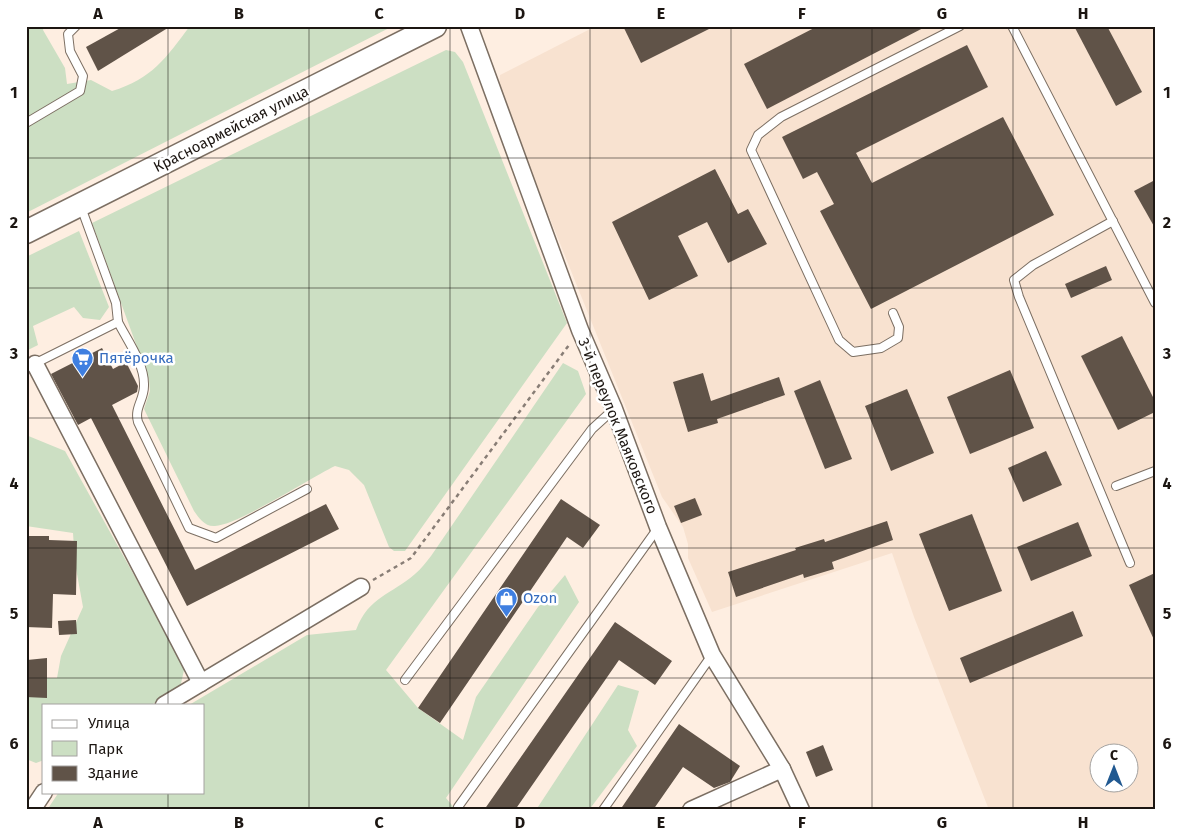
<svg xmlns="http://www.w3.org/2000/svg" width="1181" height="836" font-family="'Fira Sans',sans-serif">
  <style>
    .built { fill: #f8e2d0; fill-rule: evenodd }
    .green { fill: #ccdfc3 }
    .building { fill: #605348 }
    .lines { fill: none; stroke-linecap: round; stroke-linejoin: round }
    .lane-casing { stroke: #7c6f63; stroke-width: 10 }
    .street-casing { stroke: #7c6f63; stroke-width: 19 }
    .secondary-casing { stroke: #7c6f63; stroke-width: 25 }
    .path { stroke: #887d75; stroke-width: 2.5; stroke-dasharray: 4 4; stroke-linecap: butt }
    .lane { stroke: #fff; stroke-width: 8 }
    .street { stroke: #fff; stroke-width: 16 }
    .secondary { stroke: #fff; stroke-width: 22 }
    .grid { fill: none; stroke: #1c1612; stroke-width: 1; stroke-opacity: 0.55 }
    .labels { text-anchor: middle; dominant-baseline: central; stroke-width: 5; stroke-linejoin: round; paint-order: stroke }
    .street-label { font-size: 15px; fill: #1c1612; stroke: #fff }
    .shop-label { font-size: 15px; fill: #366cbe; stroke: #fff; text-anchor: start }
    .neatline { fill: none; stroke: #1c1612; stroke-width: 2 }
    .grid-label { font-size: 16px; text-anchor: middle; font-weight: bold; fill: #1c1612 }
  </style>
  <rect width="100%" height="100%" fill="#feeee1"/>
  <path class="built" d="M596,26H1155V810H989L914,617L892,553L712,612L688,558V544L683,527L662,497L524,154L499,86L500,75ZM1098,754H1128V784H1098Z"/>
  <g class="green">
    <path d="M26,26H44L43,30L65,68L67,84L91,80L112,91C152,79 166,58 190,26H393L26,213Z"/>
    <path d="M446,50L455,52L463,62L567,323L405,551H394L389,547L364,485L349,470L335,466C310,478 238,525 215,526C205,527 199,518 194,511L144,409L150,391L149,380L92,223Z"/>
    <polygon points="79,231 109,307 100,320 83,318 74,307 33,326 38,345 26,351 26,257"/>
    <path d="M563,363L578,371L586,394L386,670L418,708L463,740L476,697L538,607L565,575L579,602L446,798L456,810H47L59,792H204V705H189L307,635L356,630C369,596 391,595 415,574C421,569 426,562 431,556Z"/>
    <polygon points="26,435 65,451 179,656 184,670 180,688 151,705 44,705 44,760 36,763 26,759 26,678 57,678 61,656 83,607 75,563 73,533 26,526"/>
    <polygon points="618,685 639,691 628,730 637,746 589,810 536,810"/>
  </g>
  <g class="building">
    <polygon points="124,26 171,26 98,71 86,47"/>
    <polygon points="623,26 715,26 641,63"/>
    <polygon points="818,26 927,26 767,109 744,64"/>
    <polygon points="1074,26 1107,26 1142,92 1116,106"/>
    <polygon points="967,45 988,87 856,153 872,183 1003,117 1054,215 871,309 820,211 834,204 817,172 803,179 782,137"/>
    <polygon points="715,169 738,214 748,209 767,244 728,263 707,222 678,236 698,276 649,300 612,222"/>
    <polygon points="1155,180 1155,228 1134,191"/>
    <polygon points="1106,266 1112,280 1071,298 1065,284"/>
    <polygon points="1122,336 1155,401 1155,412 1118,430 1081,356"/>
    <polygon points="102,348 113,369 126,362 138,386 137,392 112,405 195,570 326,504 339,529 187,606 91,418 78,425 51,374"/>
    <polygon points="1010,370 1034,428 970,454 947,397"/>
    <polygon points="703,373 711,401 779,377 785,395 717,419 718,423 688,432 673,382"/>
    <polygon points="820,380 852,459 825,469 794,391"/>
    <polygon points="907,389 934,453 891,471 865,406"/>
    <polygon points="1046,451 1062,485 1023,502 1008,468"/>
    <polygon points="695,498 702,515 681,523 674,506"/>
    <polygon points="561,499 600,525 583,548 567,537 440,723 418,708"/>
    <polygon points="972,514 1002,591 949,611 919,534"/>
    <polygon points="887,521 893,540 832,562 834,569 804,578 803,574 736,597 728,572 796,550 795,548 824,539 825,542"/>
    <polygon points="1078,522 1092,556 1031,581 1017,547"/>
    <polygon points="26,536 49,536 49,540 77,541 76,595 53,594 52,628 26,627"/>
    <polygon points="1155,573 1155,642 1129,585"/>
    <polygon points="1073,611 1083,636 970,683 960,658"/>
    <polygon points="76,620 77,634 59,635 58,621"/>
    <polygon points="615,622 672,661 655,685 619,660 515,810 484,810"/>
    <polygon points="47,658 47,698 26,697 27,684 29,684 27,660"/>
    <polygon points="679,724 740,766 730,782 714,788 683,767 653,810 620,810"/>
    <polygon points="823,745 833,770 816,777 806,752"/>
  </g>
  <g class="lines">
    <defs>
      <g id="lane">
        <polyline points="1012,26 1155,303"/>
        <polyline points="26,123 80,91 83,76 70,51 68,34 76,26"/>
        <polyline points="1113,221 1033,265 1014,280 1019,297 1130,563"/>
        <polyline points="893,313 899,327 898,338 881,348 853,352 839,340 751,150 758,135 781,117 960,26"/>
        <path d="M118,322C127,340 145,364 144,386C144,400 134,408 138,422L189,528L216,538L307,489"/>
        <polyline points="26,368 118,322 116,303 81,207"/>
        <polyline points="1116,486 1155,471"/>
        <polyline points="405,680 592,429 614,409"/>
        <polyline points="458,807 658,528"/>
        <polyline points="603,810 712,655"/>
      </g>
      <g id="street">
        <polyline points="469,26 580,330 614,409 658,527 712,655 782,769 801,810"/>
        <polyline points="35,364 201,683"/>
        <polyline points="164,705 361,587"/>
        <polyline points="32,810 44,792"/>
        <polyline points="691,810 782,769"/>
      </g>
      <polyline id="secondary" points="26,232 435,26"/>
    </defs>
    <use href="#lane" class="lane-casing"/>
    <use href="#street" class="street-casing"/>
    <use href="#secondary" class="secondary-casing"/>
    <polyline class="path" points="373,580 411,558 569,345"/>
    <use href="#lane" class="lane"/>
    <use href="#street" class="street"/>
    <use href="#secondary" class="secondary"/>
  </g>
  <path class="grid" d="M168,26V705M309,26V810M450,26V810M590,26V810M731,26V810M872,26V810M1013,26V810M26,158H1155M26,288H1155M26,418H1155M26,548H1155M26,678H1155M168,792V810"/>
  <defs>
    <symbol id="supermarket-pin" viewBox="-11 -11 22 30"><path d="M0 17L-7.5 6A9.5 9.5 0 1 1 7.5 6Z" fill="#3f7fe0" stroke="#fff"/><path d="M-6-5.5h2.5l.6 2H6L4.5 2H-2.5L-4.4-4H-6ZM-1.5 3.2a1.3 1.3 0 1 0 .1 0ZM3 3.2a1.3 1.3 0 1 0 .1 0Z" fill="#fff"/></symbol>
    <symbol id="shop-pin" viewBox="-11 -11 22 30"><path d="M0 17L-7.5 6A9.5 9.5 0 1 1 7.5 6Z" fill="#3f7fe0" stroke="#fff"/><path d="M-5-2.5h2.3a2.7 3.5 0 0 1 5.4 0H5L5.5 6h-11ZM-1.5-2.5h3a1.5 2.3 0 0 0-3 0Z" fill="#fff"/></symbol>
  </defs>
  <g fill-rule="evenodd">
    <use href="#supermarket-pin" x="70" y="346" width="25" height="34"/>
    <use href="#shop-pin" x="494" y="586" width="25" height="34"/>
  </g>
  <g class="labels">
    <g class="street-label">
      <text transform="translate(231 129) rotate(-27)">Красноармейская улица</text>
      <text transform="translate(618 426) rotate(68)">3-й переулок Маяковского</text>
    </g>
    <g class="shop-label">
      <text x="99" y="358">Пятёрочка</text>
      <text x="523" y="598">Ozon</text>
    </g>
  </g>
  <rect width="1181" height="836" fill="none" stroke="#ffffff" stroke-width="55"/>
  <rect x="42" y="704" width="162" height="90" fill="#ffffff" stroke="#a4a2a0"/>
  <rect x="52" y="720" width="25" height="8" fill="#ffffff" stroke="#a4a2a0"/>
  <text x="88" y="728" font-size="15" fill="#1c1612">Улица</text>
  <rect x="52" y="741" width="25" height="15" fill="#ccdfc3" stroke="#a4a2a0"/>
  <text x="88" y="754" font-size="15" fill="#1c1612">Парк</text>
  <rect x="52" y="766" width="25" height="15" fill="#605348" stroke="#a4a2a0"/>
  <text x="88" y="778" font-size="15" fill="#1c1612">Здание</text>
  <g transform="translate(1114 768)"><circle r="24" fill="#ffffff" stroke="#a4a2a0"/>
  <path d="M0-4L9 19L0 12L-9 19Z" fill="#215991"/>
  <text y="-8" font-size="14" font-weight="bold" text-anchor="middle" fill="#1c1612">С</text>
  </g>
  <rect x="28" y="28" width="1126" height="780" class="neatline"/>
  <g class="grid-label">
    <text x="98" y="19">A</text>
    <text x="239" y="19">B</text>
    <text x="379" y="19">C</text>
    <text x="520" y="19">D</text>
    <text x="661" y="19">E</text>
    <text x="802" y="19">F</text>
    <text x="942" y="19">G</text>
    <text x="1083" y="19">H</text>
    <text x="14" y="98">1</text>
    <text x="1167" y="98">1</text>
    <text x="14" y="228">2</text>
    <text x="1167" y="228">2</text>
    <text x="14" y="359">3</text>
    <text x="1167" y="359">3</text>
    <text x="14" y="489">4</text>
    <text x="1167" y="489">4</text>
    <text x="14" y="619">5</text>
    <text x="1167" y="619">5</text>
    <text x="14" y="749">6</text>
    <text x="1167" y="749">6</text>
    <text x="98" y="828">A</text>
    <text x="239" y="828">B</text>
    <text x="379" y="828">C</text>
    <text x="520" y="828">D</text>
    <text x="661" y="828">E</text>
    <text x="802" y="828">F</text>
    <text x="942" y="828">G</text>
    <text x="1083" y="828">H</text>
  </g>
</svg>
